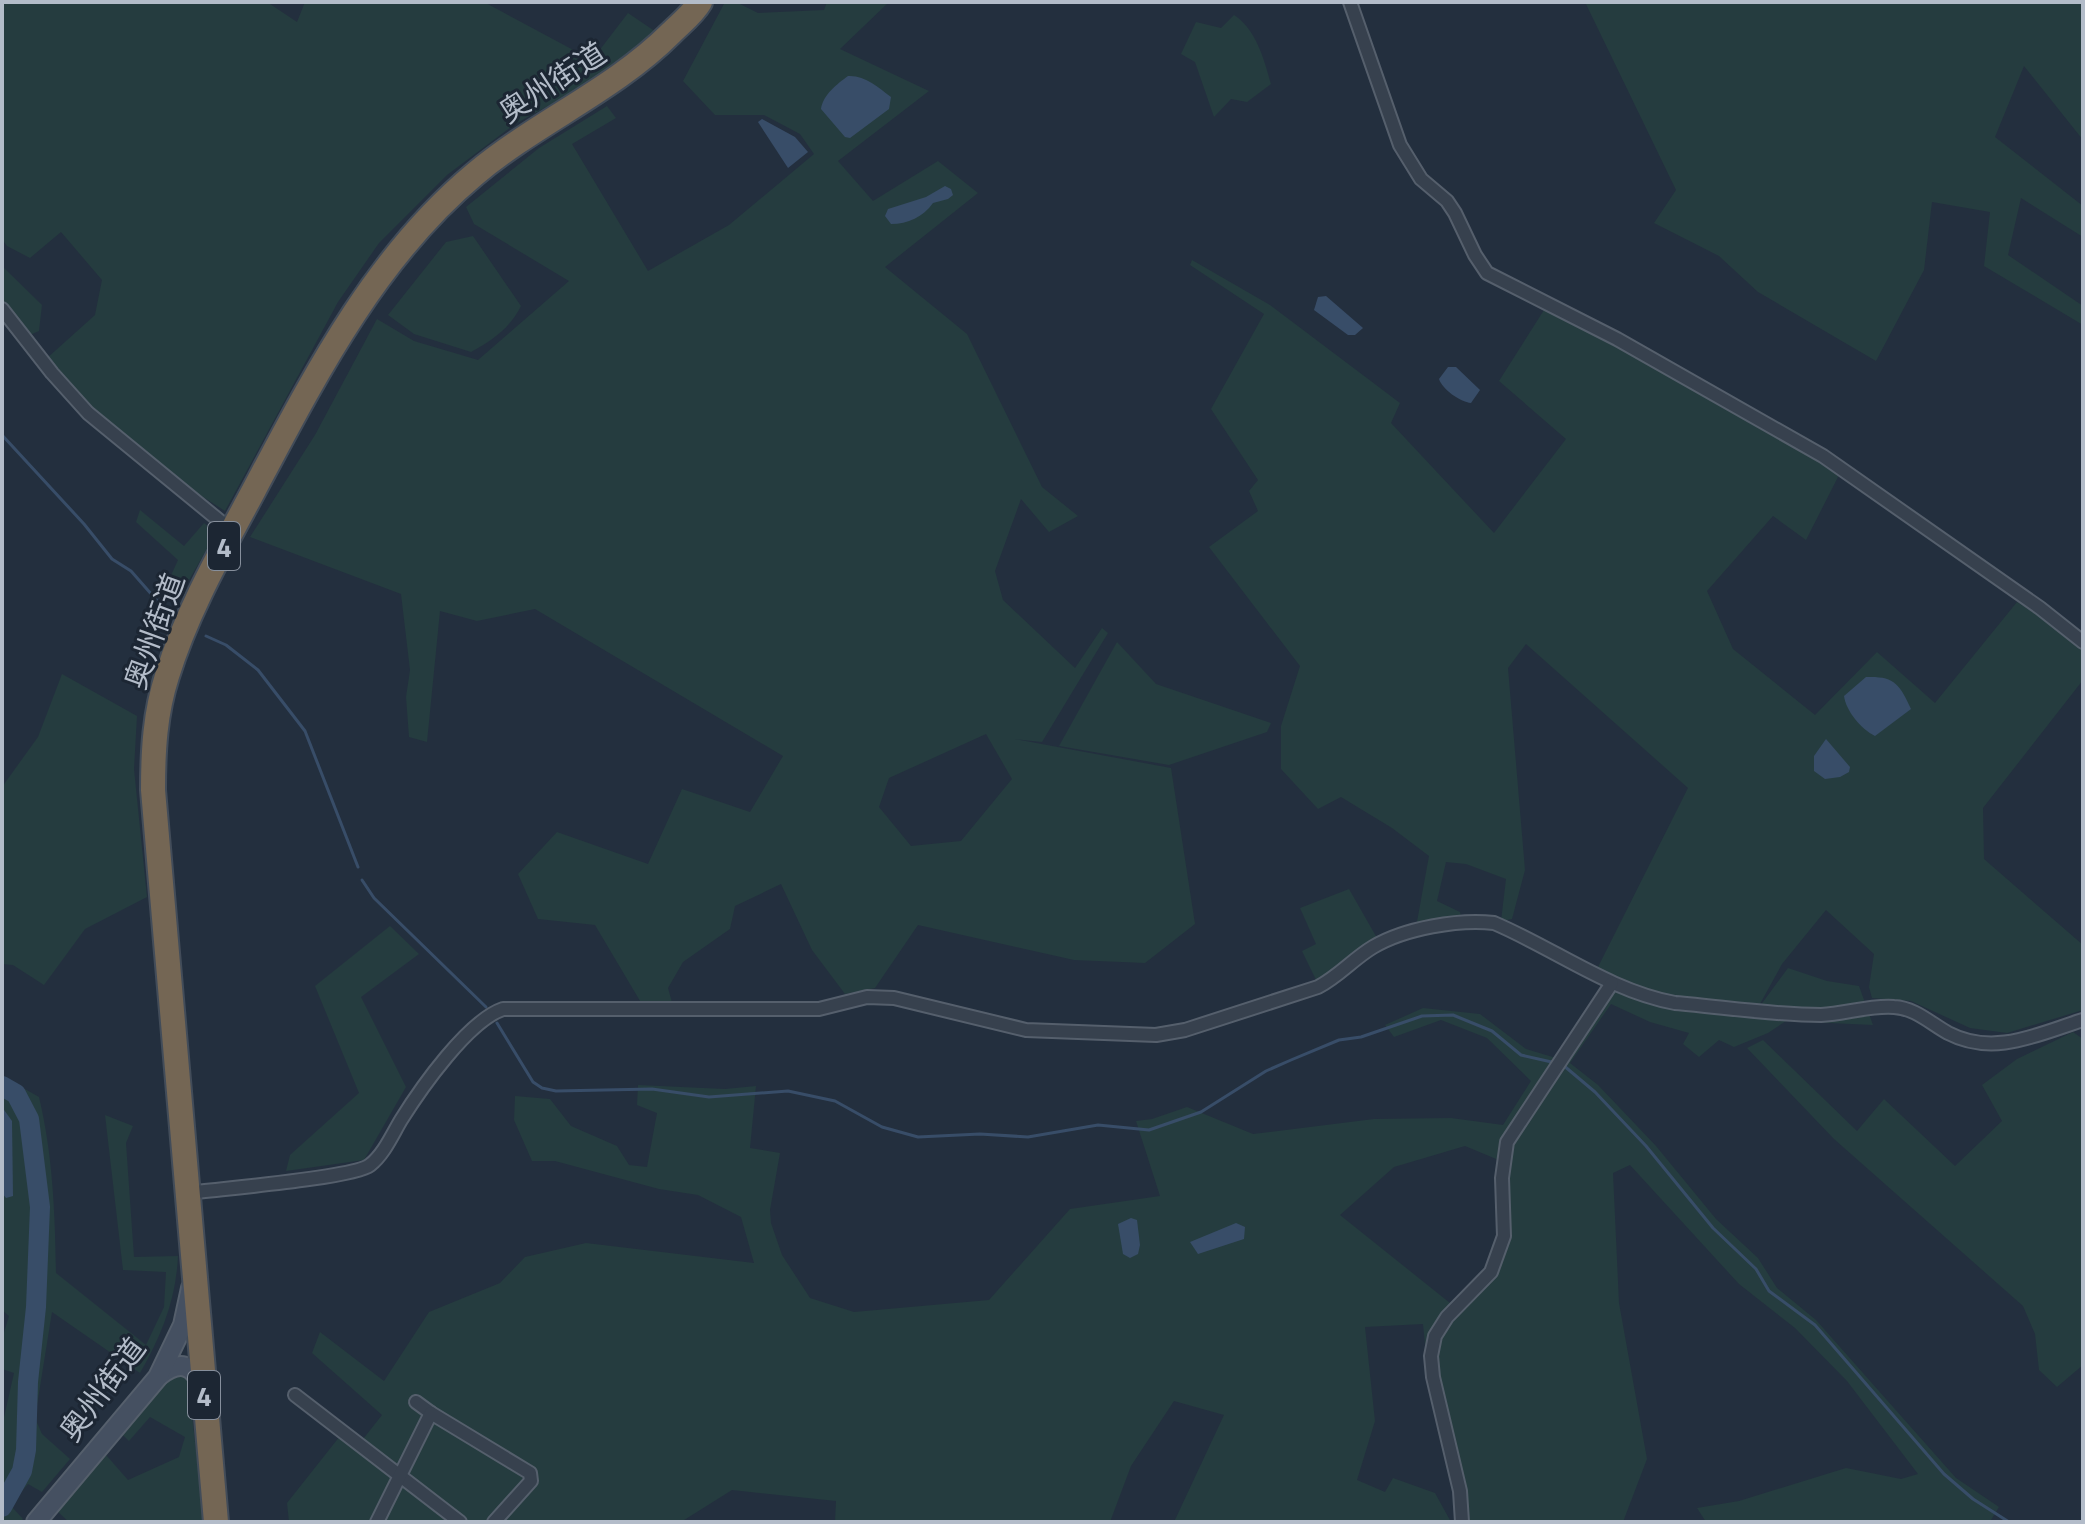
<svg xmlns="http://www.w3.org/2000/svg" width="2085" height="1524" font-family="'Titillium Web','Noto Sans JP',sans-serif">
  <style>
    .green { fill: #253c3f; fill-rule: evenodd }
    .water { fill: #384d68 }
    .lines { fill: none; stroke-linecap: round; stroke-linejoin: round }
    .stream { stroke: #384d68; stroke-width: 3 }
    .river { stroke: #384d68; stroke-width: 20 }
    .street-casing { stroke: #555f6c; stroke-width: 16 }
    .secondary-casing { stroke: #555f6c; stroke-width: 22 }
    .highway-casing { stroke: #424c59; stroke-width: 28 }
    .street { stroke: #37414e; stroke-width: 12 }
    .secondary { stroke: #455061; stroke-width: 18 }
    .highway { stroke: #746654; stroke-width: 24 }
    .labels { text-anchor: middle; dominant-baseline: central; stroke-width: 6; stroke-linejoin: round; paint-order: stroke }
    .shield { fill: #1c2633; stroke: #868f9c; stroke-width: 2 }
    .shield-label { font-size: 28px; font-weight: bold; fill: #b3bcc9 }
    .street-label { font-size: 30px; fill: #b3bcc9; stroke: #1c2633 }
  </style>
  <rect width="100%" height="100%" fill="#232f3e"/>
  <g class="green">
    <polygon points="2,2 267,2 297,22 305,2 484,2 592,60 628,13 656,32 590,83 515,124 447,175 379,243 338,302 225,511 164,472 79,397 46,359 95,315 102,280 61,232 30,258 7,246 2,239"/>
    <path d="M725,2H736L758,13L824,10L827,2H889L840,49L929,91L838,161L873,201L938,161L978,193L885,267L967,334L1042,487L1078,516L1049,532L1021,499L995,571L1003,600L1075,668L1102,628L1108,633L1042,742L1014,739L1171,768L1195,924L1145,963L1074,960L918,925L875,988L845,994L812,950L781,884L735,906L730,929L683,962L668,988L673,1006H643L595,925L538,919L518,874L557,832L648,864L682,789L750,812L783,756L535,609L477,621L440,611L427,742L409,737L406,697L410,670L401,594L250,537L315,435L377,319L414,341L478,360L569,281L474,224L466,207L539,148L607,106L616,118L572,144L648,271L729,225L814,154L800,134L764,115H715L683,81ZM986,734L1012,779L961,841L911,846L879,807L889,778Z"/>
    <polygon points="1585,2 2083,2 2083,140 2024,66 1995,137 2083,206 2083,237 2021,198 2008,255 2083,306 2083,325 1984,266 1990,212 1932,202 1924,270 1876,361 1758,292 1719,256 1654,223 1676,190"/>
    <path d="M1234,15C1256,29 1264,59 1271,84L1247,102L1231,99L1214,117L1195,62L1181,54L1196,22L1221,28Z"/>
    <path d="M473,236L521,306C510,328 493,340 471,352L414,334L388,315L446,242Z"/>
    <polygon points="1192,260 1270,305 1400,403 1391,423 1494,533 1566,439 1499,381 1544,310 1622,346 1815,456 1839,475 1806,540 1773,516 1707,591 1733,649 1815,715 1877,652 1935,703 2017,602 2061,629 2083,650 2083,680 1983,808 1984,859 2083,945 2083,1010 2007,1033 1970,1028 1911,1001 1872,998 1869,987 1874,954 1826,910 1782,964 1760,1004 1662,995 1596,971 1688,788 1526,644 1508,668 1525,870 1512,919 1501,921 1506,879 1466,864 1446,862 1437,901 1460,912 1461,917 1416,927 1429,856 1392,828 1341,797 1318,809 1281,769 1281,726 1300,666 1209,547 1258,511 1249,491 1258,480 1211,409 1264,314 1190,265"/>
    <polygon points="2,266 42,305 39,331 30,335 2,302"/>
    <polygon points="140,510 184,546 204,523 216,533 181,594 168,582 178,560 136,522"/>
    <polygon points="1117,642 1156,684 1271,723 1267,732 1169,765 1059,746"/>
    <polygon points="62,674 137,716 134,769 147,897 85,929 44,985 13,965 2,964 2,787 38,737"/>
    <polygon points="1349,889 1377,938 1317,982 1302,951 1316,944 1300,908"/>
    <polygon points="390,926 419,954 361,997 406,1087 364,1160 286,1171 290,1155 359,1093 315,986"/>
    <path d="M1788,968L1827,981L1859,986L1873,1025L1786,1021L1768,1033L1734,1047L1719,1040L1699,1057L1683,1044L1689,1033L1650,1022L1611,1004L1570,1063L1598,1085L1656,1146L1716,1219L1758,1258L1777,1288L1816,1320L1956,1478L1999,1507L1991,1520L1706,1522L1697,1508L1739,1501L1846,1468L1901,1479L1918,1474L1847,1381L1795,1328L1739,1284L1630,1165L1613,1173L1619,1303L1647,1459L1623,1522H1465L1426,1354L1423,1324L1365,1327L1375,1421L1357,1480L1385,1492L1393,1478L1435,1493L1451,1522H1174L1224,1415L1174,1401L1131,1466L1110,1522H835L836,1501L732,1490L681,1522H289L287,1503L340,1436L356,1448L382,1415L312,1353L320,1332L384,1381L429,1312L500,1283L525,1257L586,1243L754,1263L741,1217L698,1195L659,1189L555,1161H532L514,1120L515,1096L550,1099L571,1126L617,1146L629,1165L647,1167L657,1113L637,1105L638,1085L725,1089L756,1086L750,1148L780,1153L770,1210L771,1223L782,1255L810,1298L854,1312L989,1300L1070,1209L1160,1196L1136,1121L1152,1119L1187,1107L1253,1134L1374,1119L1451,1118L1503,1125L1531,1081L1487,1038L1441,1020L1394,1037L1385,1025L1423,1008L1480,1014L1526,1049L1556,1058L1605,985L1663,997L1760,1006ZM1465,1146L1501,1161L1497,1237L1484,1270L1450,1303L1340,1215L1394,1167Z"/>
    <polygon points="2073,1032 2083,1039 2083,1365 2057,1387 2039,1370 2035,1334 2023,1306 1834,1139 1747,1048 1763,1040 1857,1131 1884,1099 1955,1166 2002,1121 1982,1085 2017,1059"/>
    <path d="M2,1076L39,1097C53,1156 55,1213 56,1273L146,1345L164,1307L166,1272L123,1270L105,1115L133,1126L126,1143L134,1257L178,1256C176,1299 162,1335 140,1373L52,1312L35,1418L42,1434L70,1459L42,1492L28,1484L10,1505L23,1519L20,1522H4L2,1516V1426L14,1373L2,1369V1339L9,1316L2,1310Z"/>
    <polygon points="177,1373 188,1380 204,1522 69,1522 57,1511 106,1455 128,1480 179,1457 185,1437 150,1417 129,1441 122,1434 159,1388"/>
  </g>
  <g class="water">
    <path d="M848,76C865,75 878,87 891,97L889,109L850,138L845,137L821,109C823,95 837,84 848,76Z"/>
    <polygon points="762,119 795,137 808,152 788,168 758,122"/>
    <path d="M945,186L951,189L953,195L948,199L933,203C923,217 908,224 891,224L885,216L888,209L926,197Z"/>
    <polygon points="1326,296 1363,328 1355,335 1348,335 1314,310 1318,297"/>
    <path d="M1448,367H1456L1480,390L1471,403C1460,402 1442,389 1439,379Z"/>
    <path d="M1866,677C1894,676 1899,683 1911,709L1875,736C1861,729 1846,711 1844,696Z"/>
    <polygon points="1826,739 1850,767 1849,772 1840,777 1825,779 1814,771 1814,756"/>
    <polygon points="2,1107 12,1121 13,1196 6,1198 2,1193"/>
    <polygon points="1131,1218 1137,1220 1140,1245 1138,1254 1130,1258 1123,1254 1118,1224"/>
    <polygon points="1236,1223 1245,1227 1244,1239 1198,1254 1190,1242"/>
  </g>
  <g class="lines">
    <g class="stream">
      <polyline points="2,435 84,524 112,559 131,571 167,612"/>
      <polyline points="206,636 226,645 258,670 305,731 358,867"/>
      <polyline points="362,880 374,898 486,1007"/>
      <polyline points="497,1023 533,1082 542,1088 556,1091 652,1089 709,1097 788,1091 835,1101 882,1127 918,1137 980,1134 1028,1137 1098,1125 1149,1130 1201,1112 1266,1071 1291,1060 1339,1040 1361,1037 1422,1016 1453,1015 1492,1031 1521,1055 1556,1063"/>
      <polyline points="1563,1065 1595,1092 1646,1146 1713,1228 1756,1269 1769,1291 1815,1325 1944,1474 1973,1499 2009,1522"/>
    </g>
    <polyline class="river" points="2,1086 16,1094 29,1119 40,1207 36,1307 28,1382 26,1450 22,1471 2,1507"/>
    <defs>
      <g id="street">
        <polyline points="1350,2 1400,145 1421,179 1447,201 1455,213 1475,255 1487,273 1617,339 1823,456 2040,608 2083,642"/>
        <polyline points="2,309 52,373 88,413 232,531"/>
        <path d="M189,1193C218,1189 354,1178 370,1165C384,1154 392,1135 401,1120C421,1088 468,1021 503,1009H819L867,997L894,998L1026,1030L1156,1035L1185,1030L1318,987C1339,976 1353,959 1373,947C1405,928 1459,919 1494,923C1555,949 1610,991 1675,1003C1723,1007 1773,1015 1821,1015C1845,1014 1870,1005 1894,1007C1915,1008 1930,1023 1948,1033C1994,1057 2038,1034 2083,1020"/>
        <polyline points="295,1395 460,1522"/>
        <polyline points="416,1402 431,1413"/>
        <polyline points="377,1522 431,1413 530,1473 531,1481 494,1522"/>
        <polyline points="1462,1522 1460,1491 1433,1377 1431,1356 1435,1336 1447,1317 1491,1272 1504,1236 1502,1178 1507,1142 1612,983"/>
      </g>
      <g id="secondary">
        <path d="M160,1375C180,1360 192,1364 203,1386"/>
        <polyline points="36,1522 158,1377 183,1325 191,1288"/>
      </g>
      <path id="highway" d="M216,1522L153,790C153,751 155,713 167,676C187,611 222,550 254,490C314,377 375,257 475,174C537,122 614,90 671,33C681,23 693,14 700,2"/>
    </defs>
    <use href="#street" class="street-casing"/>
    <use href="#secondary" class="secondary-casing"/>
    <use href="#highway" class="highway-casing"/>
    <use href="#street" class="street"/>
    <use href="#secondary" class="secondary"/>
    <use href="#highway" class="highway"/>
  </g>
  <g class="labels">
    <g class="shield">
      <rect x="208" y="522" width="32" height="48" rx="6"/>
      <rect x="188" y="1371" width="32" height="48" rx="6"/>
    </g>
    <g class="shield-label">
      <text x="224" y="546">4</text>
      <text x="204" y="1395">4</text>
    </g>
    <g class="street-label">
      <text transform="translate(552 82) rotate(-33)">奥州街道</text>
      <text transform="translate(154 631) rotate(-70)">奥州街道</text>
      <text transform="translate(102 1389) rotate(-53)">奥州街道</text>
    </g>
  </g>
  <rect width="2085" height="1524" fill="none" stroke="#b3bcc9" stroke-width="8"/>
</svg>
